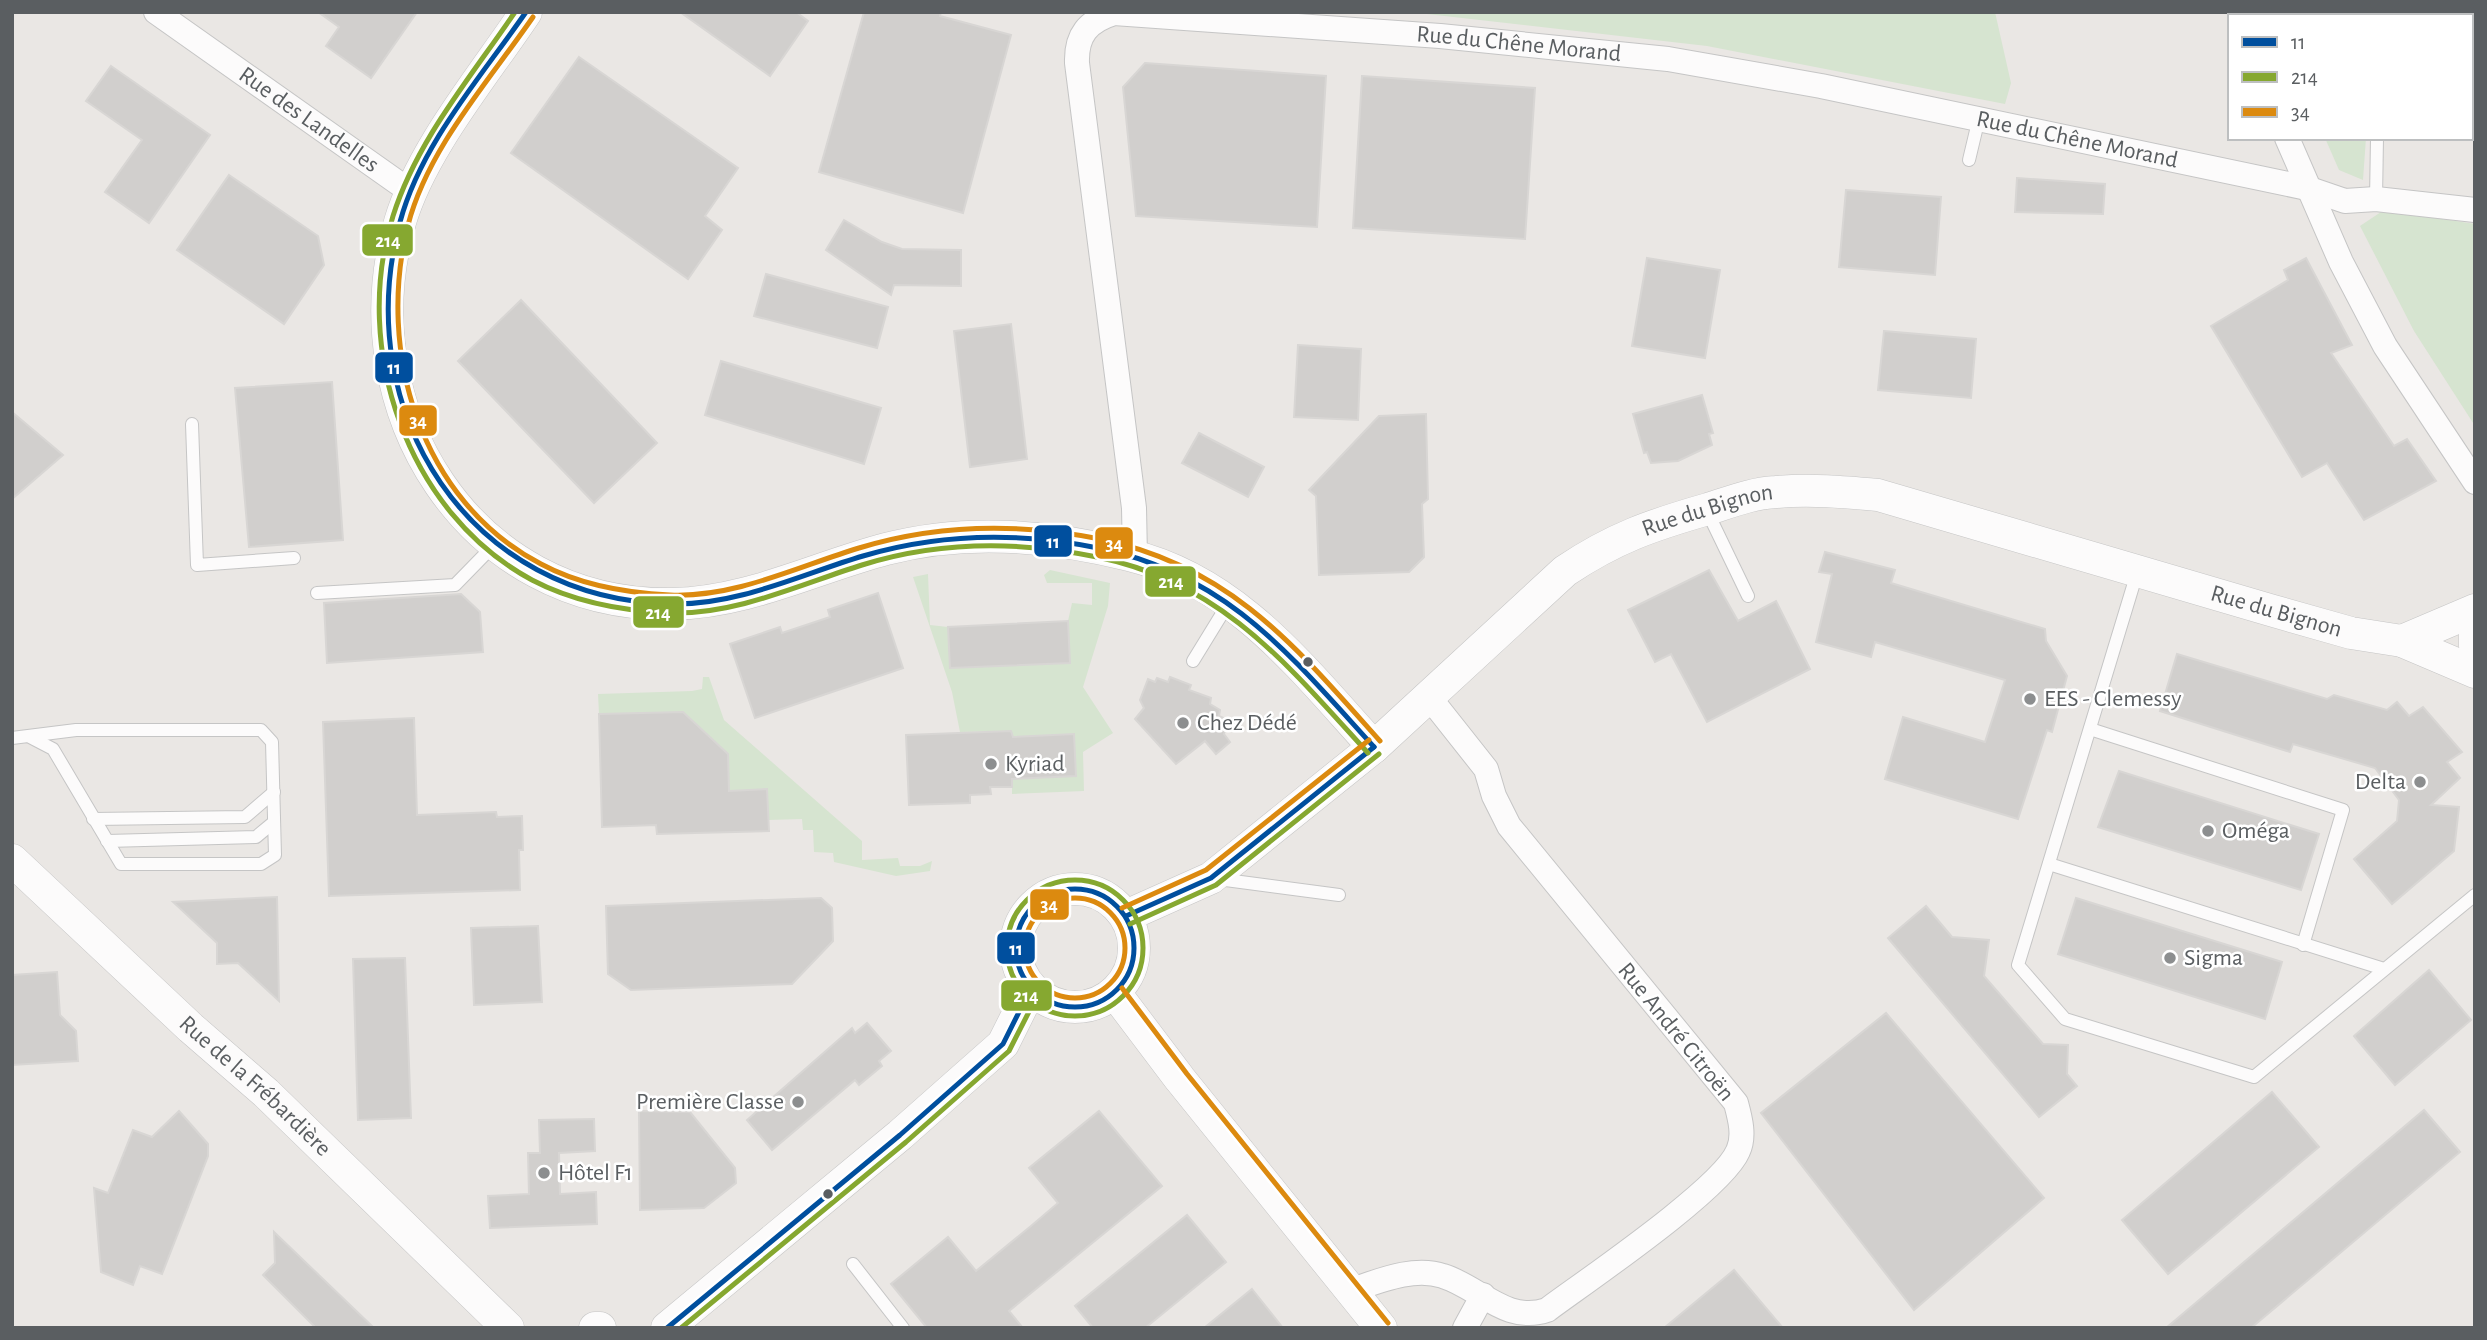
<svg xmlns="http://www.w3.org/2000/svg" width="2487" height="1340" font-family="'Alegreya Sans',sans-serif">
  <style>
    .green { fill: #d6e4d0 }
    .building { fill: #d1cfcd; stroke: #d8d6d4; stroke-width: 2 }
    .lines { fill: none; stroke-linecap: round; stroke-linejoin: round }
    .service-casing { stroke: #c5c5c5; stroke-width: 14 }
    .minor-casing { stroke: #c5c5c5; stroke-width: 26 }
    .tertiary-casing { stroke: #c5c5c5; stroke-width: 33 }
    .service { stroke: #fcfbfb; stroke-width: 12 }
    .minor { stroke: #fcfbfb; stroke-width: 24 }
    .tertiary { stroke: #fcfbfb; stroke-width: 32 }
    .bus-1-casing { stroke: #fff; stroke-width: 10 }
    .bus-2-casing { stroke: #fff; stroke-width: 10 }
    .bus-3-casing { stroke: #fff; stroke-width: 10 }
    .bus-1 { stroke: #004f9e; stroke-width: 5 }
    .bus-2 { stroke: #86a830; stroke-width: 5 }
    .bus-3 { stroke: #dc8a0f; stroke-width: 5 }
    .bus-dot { fill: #5a5e61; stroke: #fff; stroke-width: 2.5 }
    .poi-dot { fill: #8c8e8f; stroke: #fff; stroke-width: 2.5 }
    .labels { text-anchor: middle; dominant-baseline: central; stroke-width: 5; stroke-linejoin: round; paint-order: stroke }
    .street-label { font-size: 24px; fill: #5a5e61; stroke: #fff }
    .poi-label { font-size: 24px; fill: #5a5e61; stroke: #fff; text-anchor: start }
    .line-badge { stroke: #fff; stroke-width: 2.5 }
    .badge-label { font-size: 19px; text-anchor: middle; font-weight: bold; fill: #fff }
  </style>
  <rect width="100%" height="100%" fill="#eae7e4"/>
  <g class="green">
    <polygon points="1995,12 2011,83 2005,104 1707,46 1418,13"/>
    <polygon points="2325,138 2366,138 2363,180 2339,170"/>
    <polygon points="2384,210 2475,224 2475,426 2414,331 2360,226"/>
    <polygon points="1050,570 1110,583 1108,606 1083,687 1113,733 1083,752 1084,791 1012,794 1012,779 1075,776 1073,734 1013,737 1010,731 960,732 952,692 913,577 928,574 930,625 948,627 951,668 1070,663 1068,621 1072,603 1092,605 1092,583 1047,583 1044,575"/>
    <polygon points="703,677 709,677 724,720 862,841 862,860 898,858 900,866 920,866 932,861 930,871 896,876 834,862 833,853 814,852 813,830 803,830 802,819 768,820 767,789 729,791 728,754 683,712 599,714 598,694 692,691 702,689"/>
  </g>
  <g class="building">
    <polygon points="318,12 417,12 371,78 326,46 339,27"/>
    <polygon points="680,12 796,12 808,21 770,76"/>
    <polygon points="864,12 941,12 940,16 1011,35 963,213 819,172"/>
    <polygon points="579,57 738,168 705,216 722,230 688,279 511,153"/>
    <polygon points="1145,63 1326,76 1317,227 1136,216 1123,87"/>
    <polygon points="111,66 210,135 149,223 105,192 142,140 86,101"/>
    <polygon points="1362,76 1535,88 1525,239 1353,228"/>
    <polygon points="229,175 318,236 324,265 284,324 177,250"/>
    <polygon points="2017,178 2105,184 2103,214 2015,212"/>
    <polygon points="1846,190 1941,197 1935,275 1839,267"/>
    <polygon points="844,220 882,242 902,249 961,250 961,286 894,285 891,295 826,250"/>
    <polygon points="1647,258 1720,270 1705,358 1632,346"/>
    <polygon points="2306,258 2352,345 2331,353 2394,446 2407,439 2436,481 2364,520 2327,463 2302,477 2211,326 2288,280 2284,270"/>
    <polygon points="766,274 888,307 877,348 754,316"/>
    <polygon points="521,300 657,443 594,503 458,361"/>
    <polygon points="1011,324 1027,459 970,467 954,331"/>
    <polygon points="1884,331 1976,339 1971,398 1878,390"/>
    <polygon points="1298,345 1361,349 1358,420 1294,417"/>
    <polygon points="721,361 881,408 864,464 705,415"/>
    <polygon points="332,382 343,540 249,547 235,388"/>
    <polygon points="1702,395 1713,433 1709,434 1712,445 1678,461 1651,463 1647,452 1644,453 1633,414"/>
    <polygon points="12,412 63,455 12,499"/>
    <polygon points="1426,414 1428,499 1422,504 1424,557 1409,572 1319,575 1316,496 1309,490 1379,416"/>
    <polygon points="1199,433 1264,467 1248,497 1182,463"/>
    <polygon points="1825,552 1895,570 1891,583 2045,629 2046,641 2067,676 2052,732 2047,730 2018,819 1885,779 1903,717 1985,742 2005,680 1875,642 1871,657 1816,642 1832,574 1819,572"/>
    <polygon points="1709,570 1738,621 1776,601 1810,669 1707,722 1671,654 1655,662 1628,610"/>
    <polygon points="878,593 903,668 755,718 730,644 780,627 782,633 830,617 828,610"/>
    <polygon points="461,594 480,612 483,652 327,663 324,603"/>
    <polygon points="1068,621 1070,663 950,668 948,627"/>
    <polygon points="2177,654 2327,699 2334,695 2387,710 2397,702 2409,716 2423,707 2462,752 2447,762 2460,778 2431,805 2459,807 2454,851 2392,904 2354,859 2397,821 2399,800 2375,768 2293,744 2290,752 2160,711"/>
    <polygon points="1170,677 1191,685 1189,690 1211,698 1210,704 1220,710 1219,716 1228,720 1224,734 1230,742 1216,754 1205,741 1176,764 1135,719 1144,708 1140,700 1148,679 1155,682 1157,678 1168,682"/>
    <polygon points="683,712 728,754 729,791 767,789 769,831 657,834 656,825 602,827 599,714"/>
    <polygon points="414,718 417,815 496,812 497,817 522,816 523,850 519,850 520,890 329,896 323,722"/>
    <polygon points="1011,731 1013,737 1074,734 1076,776 1012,779 1012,787 990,787 991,794 970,795 970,803 909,805 906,735"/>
    <polygon points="2119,771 2319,834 2301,890 2098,827"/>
    <polygon points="277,897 279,1001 238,963 217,964 217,943 173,902"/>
    <polygon points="821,898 832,908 833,941 792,984 631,990 608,974 606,906"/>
    <polygon points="2076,898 2282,962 2265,1019 2058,954"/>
    <polygon points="1926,906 1952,937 1989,940 1984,976 2043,1044 2068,1045 2067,1074 2077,1086 2039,1117 1888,938"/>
    <polygon points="538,926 542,1002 474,1005 471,928"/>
    <polygon points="405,958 411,1118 358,1120 353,959"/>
    <polygon points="2429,970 2471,1020 2395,1085 2354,1036"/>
    <polygon points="57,972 60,1015 76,1031 78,1061 12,1065 12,975"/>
    <polygon points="1886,1013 2044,1198 1914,1310 1761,1113"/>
    <polygon points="867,1023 891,1051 879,1061 882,1066 859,1085 855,1080 772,1150 747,1120 852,1028 855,1033"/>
    <polygon points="2272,1092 2319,1147 2168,1274 2122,1220"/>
    <polygon points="2424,1110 2460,1152 2251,1328 2166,1328"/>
    <polygon points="179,1111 208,1144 208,1156 162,1274 140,1266 133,1285 101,1272 94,1188 108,1193 133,1130 152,1137"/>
    <polygon points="639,1111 690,1112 735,1168 736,1183 704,1208 640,1210"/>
    <polygon points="1099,1111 1162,1186 1009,1311 1023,1328 927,1328 891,1284 948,1237 976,1271 1031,1226 1058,1203 1029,1168"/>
    <polygon points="594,1119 595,1151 559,1153 560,1194 596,1192 597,1224 490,1228 488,1196 529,1194 528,1153 540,1153 539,1120"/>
    <polygon points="1187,1215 1226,1262 1145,1328 1093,1328 1075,1306"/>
    <polygon points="274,1232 374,1328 316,1328 263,1275 275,1263"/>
    <polygon points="1734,1270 1783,1328 1664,1328"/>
    <polygon points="1252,1289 1283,1328 1204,1328"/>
  </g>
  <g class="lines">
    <defs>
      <g id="service">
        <polyline points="2404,16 2408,12"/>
        <polyline points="1969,160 1979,118"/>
        <polyline points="2376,199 2377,138"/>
        <polyline points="192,424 197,565 294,558"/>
        <polyline points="1706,509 1748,596"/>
        <polyline points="2137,573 2018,965 2065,1019 2254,1077 2475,895"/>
        <polyline points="317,593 455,585 495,544"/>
        <polyline points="1193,661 1228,604"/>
        <polyline points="2090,729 2343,810 2303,945"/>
        <polyline points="12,738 76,730 261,730 272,742 275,855 261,864 121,864 53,749 28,736"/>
        <polyline points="93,819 245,817 274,792"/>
        <polyline points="107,841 256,837 274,822"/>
        <polyline points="2049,864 2384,969"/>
        <polyline points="1218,879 1339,895"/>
        <polyline points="853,1264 903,1328"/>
      </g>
      <g id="minor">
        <path id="s1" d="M156,12L411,192"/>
        <polyline points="2242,12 2243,16"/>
        <polyline points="2287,138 2341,262 2385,346 2475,482"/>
        <path id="s2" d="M1135,556L1134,508L1077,63C1076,35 1088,21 1114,13L1440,36L1668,59L1821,86L2307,188L2345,201L2376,199L2475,210"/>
        <path d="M1352,1290C1379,1281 1414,1266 1443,1276C1479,1287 1506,1324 1547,1310C1586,1281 1722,1189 1738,1151C1745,1136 1740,1118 1736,1103L1509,826L1494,796L1486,769L1429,697"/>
        <polyline points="1465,1328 1483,1295"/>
      </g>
      <g id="tertiary">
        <path d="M526,12C484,75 421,150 400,222C346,408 469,607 672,604C747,603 814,568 886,549C967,528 1049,535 1129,555C1237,581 1303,670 1374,747"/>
        <polyline points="2475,625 2475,646"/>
        <polyline points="2402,641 2475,610"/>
        <path id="s3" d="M12,860L191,1028L266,1093L508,1328"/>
        <circle cx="1075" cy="948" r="59"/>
        <path id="s4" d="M1126,916L1211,878L1374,747L1565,571C1614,538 1652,525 1708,509C1730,502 1753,493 1776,492C1810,489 1844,492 1878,495L2270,610L2351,633L2402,641L2475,672"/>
        <polyline points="1115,993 1180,1079 1381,1328"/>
        <polyline points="595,1328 600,1328"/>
        <polyline points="667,1328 900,1135 1003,1044 1031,988"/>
      </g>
    </defs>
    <use href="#service" class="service-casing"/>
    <use href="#minor" class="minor-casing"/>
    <use href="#tertiary" class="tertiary-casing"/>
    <use href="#service" class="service"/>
    <use href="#minor" class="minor"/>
    <use href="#tertiary" class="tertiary"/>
    <defs>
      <g id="bus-1">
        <path d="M526,12C481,77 421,144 400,222C349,412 469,601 673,604C739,605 802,574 863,556C941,533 1019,532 1098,548C1227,574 1290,655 1374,747"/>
        <circle cx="1075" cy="948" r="59"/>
        <polyline points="1126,916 1211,878 1374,747"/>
        <polyline points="667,1328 900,1135 1003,1044 1031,988"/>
      </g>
      <g id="bus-2">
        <path d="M515,12C471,77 417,140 393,216C351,348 407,513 532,580C574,602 624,611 670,613C736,615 801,584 862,565C939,541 1019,541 1097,557C1221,582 1287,664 1368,753"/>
        <circle cx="1075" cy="948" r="68"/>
        <polyline points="1130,924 1216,885 1379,754"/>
        <polyline points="681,1328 906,1142 1009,1051 1039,992"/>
      </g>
      <g id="bus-3">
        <path d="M533,17C489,81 428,148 408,225C376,351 420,501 541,564C580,585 626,593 670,595C735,598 799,566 859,548C938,524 1019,523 1100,539C1231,566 1296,647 1380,741"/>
        <circle cx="1075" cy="948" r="50"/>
        <polyline points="1122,908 1206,870 1369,740"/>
        <polyline points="1122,988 1187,1074 1388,1323"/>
      </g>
    </defs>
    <use href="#bus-1" class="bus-1-casing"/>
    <use href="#bus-2" class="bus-2-casing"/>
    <use href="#bus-3" class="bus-3-casing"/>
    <use href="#bus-1" class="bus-1"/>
    <use href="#bus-2" class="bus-2"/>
    <use href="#bus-3" class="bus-3"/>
  </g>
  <g class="bus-dot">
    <circle cx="1308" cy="662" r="6"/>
    <circle cx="828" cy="1194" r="6"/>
  </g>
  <g class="poi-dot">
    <circle cx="2030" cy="699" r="7"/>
    <circle cx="1183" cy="723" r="7"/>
    <circle cx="991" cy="764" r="7"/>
    <circle cx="2420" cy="782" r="7"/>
    <circle cx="2208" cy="831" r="7"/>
    <circle cx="2170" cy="958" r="7"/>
    <circle cx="798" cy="1102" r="7"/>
    <circle cx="544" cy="1173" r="7"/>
  </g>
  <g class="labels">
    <g class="street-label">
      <text stroke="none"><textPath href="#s2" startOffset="971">Rue du Chêne Morand</textPath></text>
      <text stroke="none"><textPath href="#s1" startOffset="187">Rue des Landelles</textPath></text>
      <text stroke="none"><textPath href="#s2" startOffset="1538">Rue du Chêne Morand</textPath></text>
      <text stroke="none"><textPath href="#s4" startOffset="718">Rue du Bignon</textPath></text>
      <text stroke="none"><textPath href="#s4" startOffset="1306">Rue du Bignon</textPath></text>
      <text transform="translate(1676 1032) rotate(51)">Rue André Citroën</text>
      <text stroke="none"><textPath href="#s3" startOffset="332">Rue de la Frébardière</textPath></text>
    </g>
    <g class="poi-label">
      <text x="2044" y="699">EES - Clemessy</text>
      <text x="1197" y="723">Chez Dédé</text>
      <text x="1005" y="764">Kyriad</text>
      <text x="2406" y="782" text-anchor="end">Delta</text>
      <text x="2222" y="831">Oméga</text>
      <text x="2184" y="958">Sigma</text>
      <text x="784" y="1102" text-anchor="end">Première Classe</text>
      <text x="558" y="1173">Hôtel F1</text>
    </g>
  </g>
  <g class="line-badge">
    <rect x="361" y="223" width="53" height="34" rx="7" fill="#86a830"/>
    <rect x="374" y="351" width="40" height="33" rx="7" fill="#004f9e"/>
    <rect x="398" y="404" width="40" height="33" rx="7" fill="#dc8a0f"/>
    <rect x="1033" y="524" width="40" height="34" rx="7" fill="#004f9e"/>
    <rect x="1094" y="526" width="40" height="34" rx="7" fill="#dc8a0f"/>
    <rect x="1144" y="565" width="53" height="33" rx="7" fill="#86a830"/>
    <rect x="632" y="595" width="53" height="34" rx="7" fill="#86a830"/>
    <rect x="1029" y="888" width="41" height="33" rx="7" fill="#dc8a0f"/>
    <rect x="996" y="931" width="40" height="34" rx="7" fill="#004f9e"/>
    <rect x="1000" y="979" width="53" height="33" rx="7" fill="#86a830"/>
  </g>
  <g class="badge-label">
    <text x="388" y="247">214</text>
    <text x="394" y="374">11</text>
    <text x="418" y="427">34</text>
    <text x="1053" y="548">11</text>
    <text x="1114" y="550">34</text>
    <text x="1171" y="588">214</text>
    <text x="658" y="619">214</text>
    <text x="1049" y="911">34</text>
    <text x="1016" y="955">11</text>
    <text x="1026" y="1002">214</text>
  </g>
  <rect width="2487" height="1340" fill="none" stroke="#5a5e61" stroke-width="28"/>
  <rect x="2228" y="14" width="245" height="126" fill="#ffffff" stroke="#bdbfc0" stroke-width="2"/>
  <rect x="2242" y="37" width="35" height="10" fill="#004f9e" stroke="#bdbfc0" stroke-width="2"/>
  <text x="2291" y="49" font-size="21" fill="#5a5e61">11</text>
  <rect x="2242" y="72" width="35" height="10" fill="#86a830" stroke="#bdbfc0" stroke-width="2"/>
  <text x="2291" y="84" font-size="21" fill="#5a5e61">214</text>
  <rect x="2242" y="107" width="35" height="10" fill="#dc8a0f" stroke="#bdbfc0" stroke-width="2"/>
  <text x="2291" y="119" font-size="21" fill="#5a5e61">34</text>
</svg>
